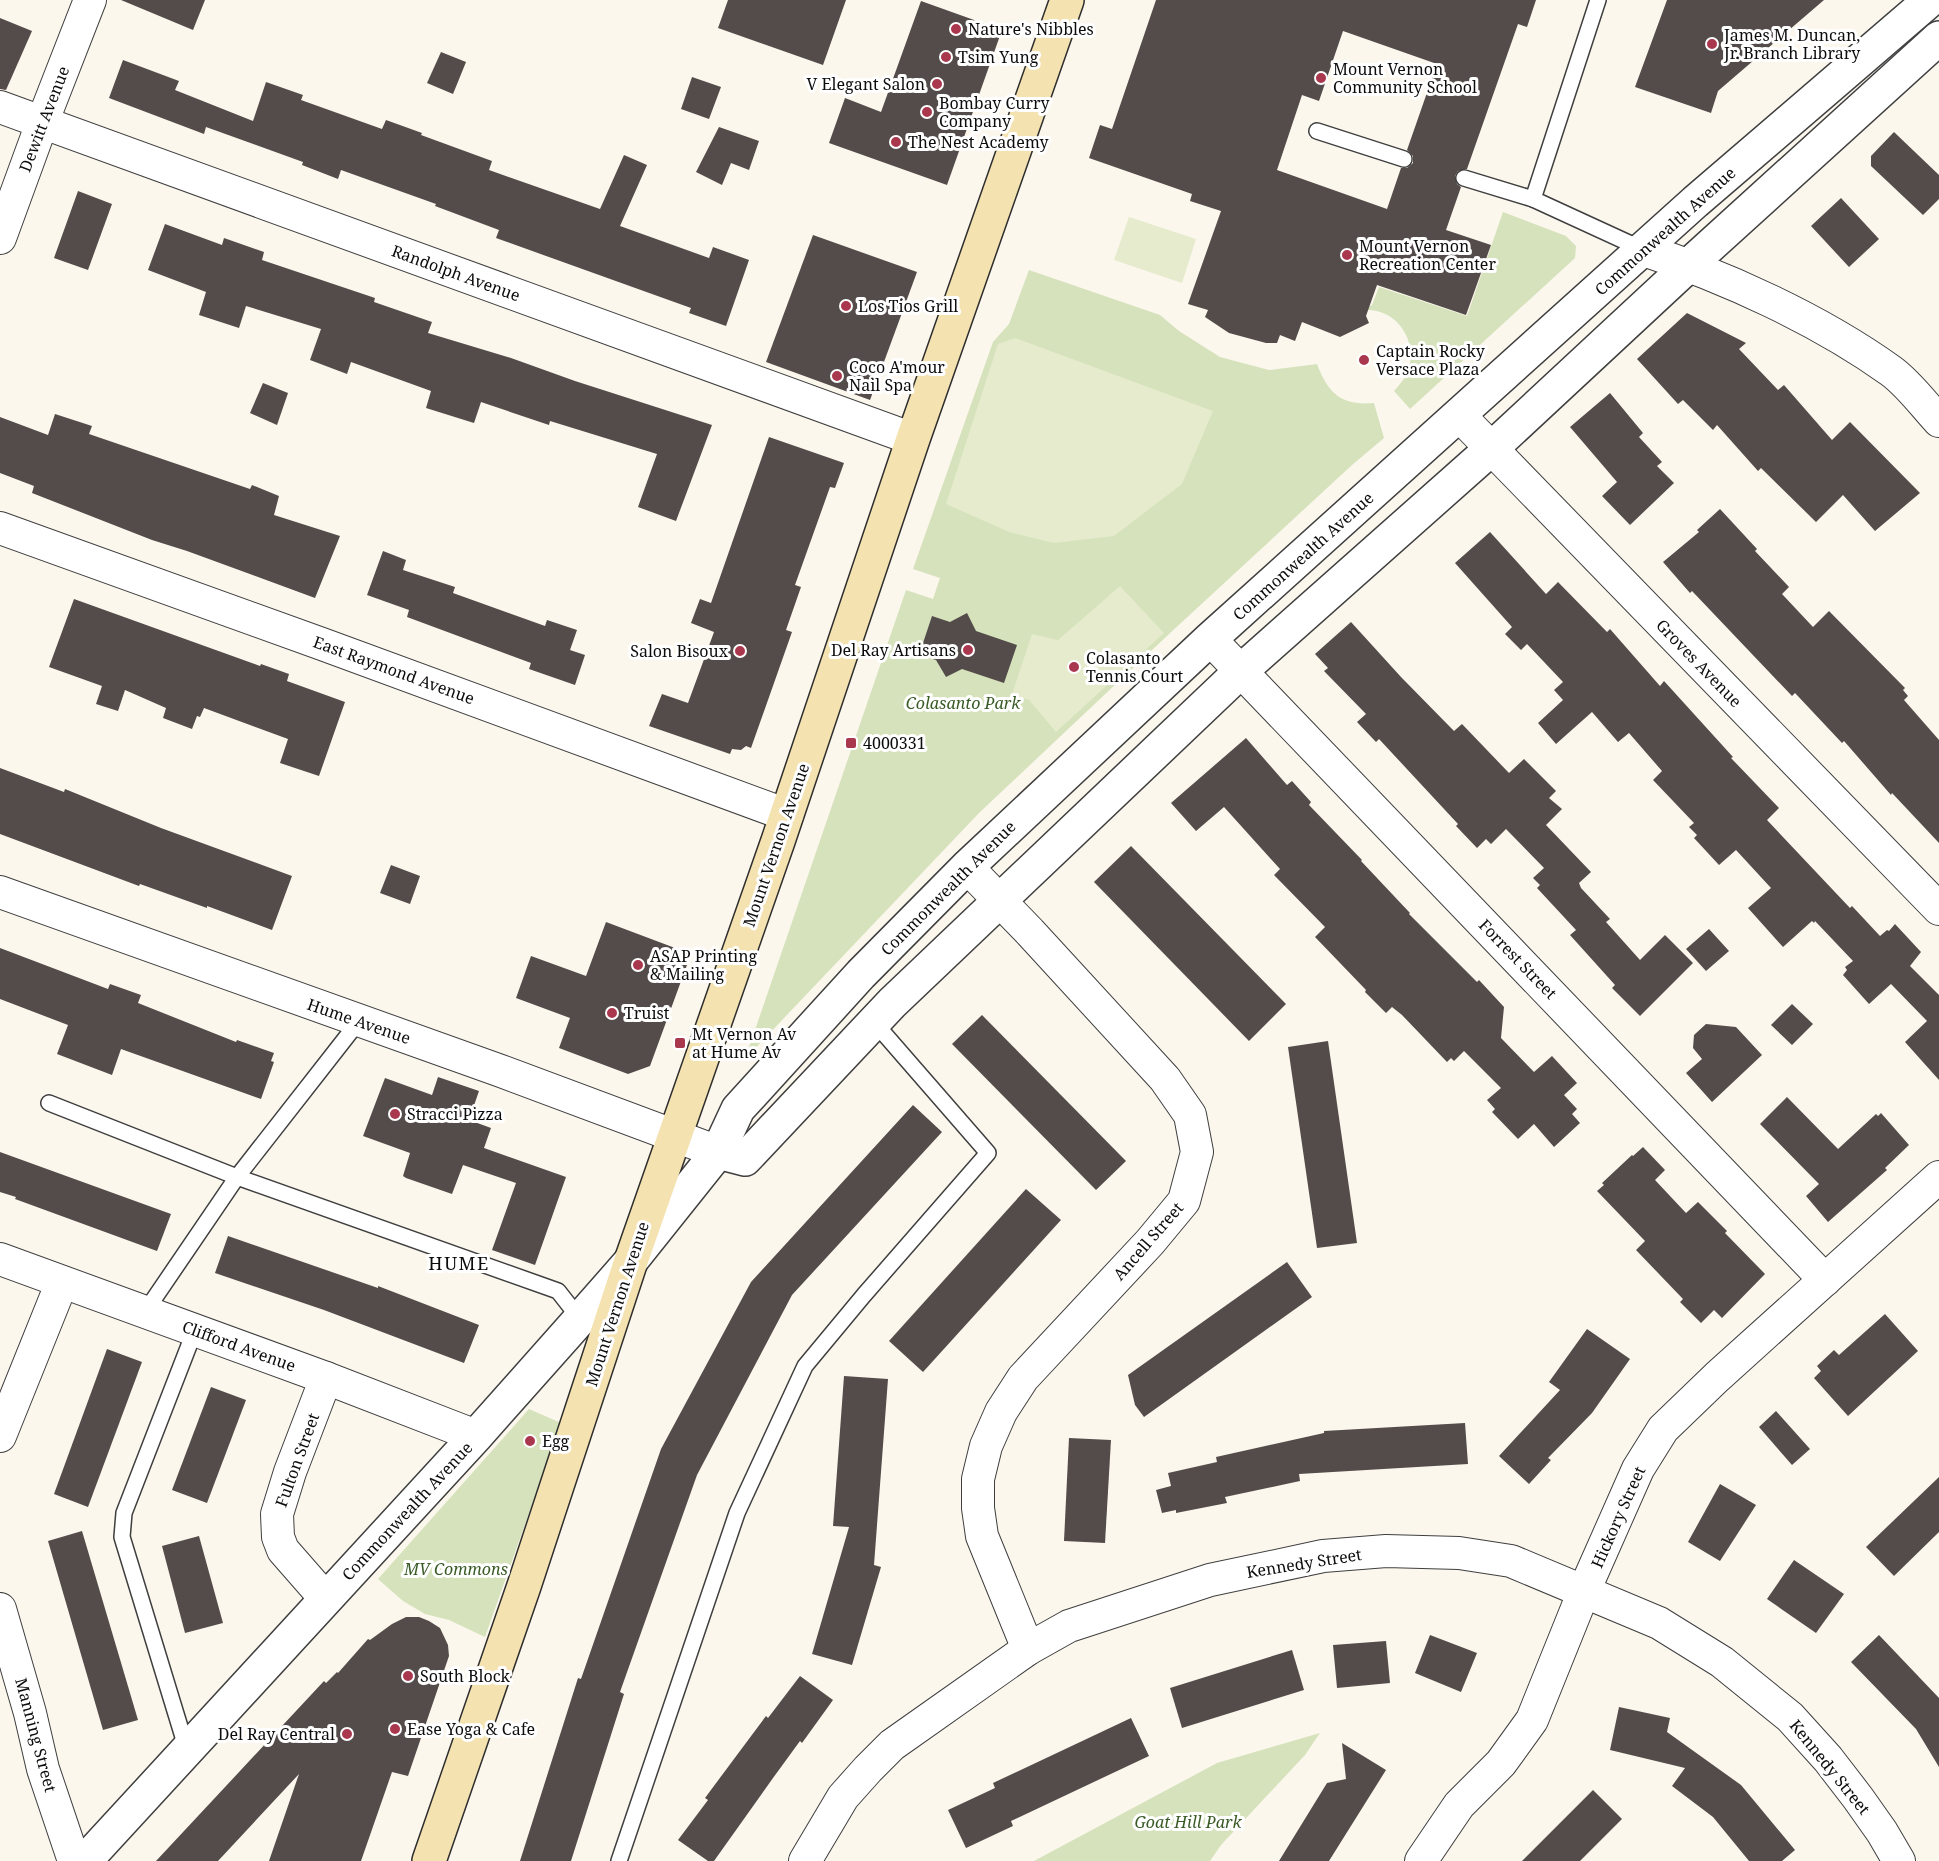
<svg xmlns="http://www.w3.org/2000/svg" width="1939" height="1861" font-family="'Noto Serif',serif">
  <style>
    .green { fill: #d5e2bb }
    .pitch { fill: #e5ebcc }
    .building { fill: #534c4a; fill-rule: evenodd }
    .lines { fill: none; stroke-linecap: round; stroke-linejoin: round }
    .service-casing { stroke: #3f3f3f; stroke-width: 18 }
    .minor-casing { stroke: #3f3f3f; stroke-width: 34 }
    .tertiary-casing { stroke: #3f3f3f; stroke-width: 36 }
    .secondary-casing { stroke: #2e2e2e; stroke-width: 36 }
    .service { stroke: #fff; stroke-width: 15 }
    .minor { stroke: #fff; stroke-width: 32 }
    .tertiary { stroke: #fff; stroke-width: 33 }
    .secondary { stroke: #f4e2b1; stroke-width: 33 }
    .poi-dot { fill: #a9374d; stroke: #fff; stroke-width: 2 }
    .labels { text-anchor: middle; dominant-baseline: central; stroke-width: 6; stroke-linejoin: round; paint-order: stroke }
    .poi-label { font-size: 16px; fill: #0c0c0c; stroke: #fff; text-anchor: start }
    .street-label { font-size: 16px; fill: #0c0c0c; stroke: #fff }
    .park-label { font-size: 16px; font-style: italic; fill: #385a25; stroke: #fff }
    .neighbourhood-label { font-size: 18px; letter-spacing: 1.5px; fill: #0c0c0c; stroke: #fff }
  </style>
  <rect width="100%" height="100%" fill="#fcf7ed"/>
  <g class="green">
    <path d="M1503,212L1566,236L1576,246L1575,258L1410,409L1394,391C1401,383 1409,374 1410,363C1415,337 1395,310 1368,310L1367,308L1372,305L1379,287L1467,316Z"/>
    <path d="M1029,270L1160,315L1179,331L1220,357L1269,370L1317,364C1328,393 1341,406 1374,403L1384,438L1352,465L1169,634L979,813L745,1059L906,590L933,599L940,578L913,569L993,342L1009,324Z"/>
    <polygon points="529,1409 561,1423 485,1637 449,1620 425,1614 403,1601 378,1579"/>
    <polygon points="1320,1733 1305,1755 1221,1845 1210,1861 1034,1861 1217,1763"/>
  </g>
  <g class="pitch">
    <polygon points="1129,217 1196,239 1182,283 1114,260"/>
    <polygon points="1015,338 1213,411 1182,484 1114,536 1054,543 1009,532 946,504 998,344"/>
    <polygon points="1120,586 1164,633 1056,732 1029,700 1012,694 1032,634 1058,640"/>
  </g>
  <g class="building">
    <polygon points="121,0 205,0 193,30"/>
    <polygon points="728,0 846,0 823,65 718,28"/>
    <path d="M1156,0H1536L1527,27L1518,24L1467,169L1458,171L1455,176L1457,184L1461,187L1446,230L1491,245L1466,315L1377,285L1366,316L1369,323L1340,337L1302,322L1295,341L1280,335L1277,343H1266L1229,333L1205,317L1208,310L1188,304L1221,211L1190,201L1192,194L1089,158L1100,125L1112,129ZM1343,31L1437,64L1407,150L1413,156V163L1407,168H1401L1387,209L1277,170L1302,95L1319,101Z"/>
    <polygon points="1667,0 1824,0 1718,91 1711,113 1635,87"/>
    <polygon points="921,1 1002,30 947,185 829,143 845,98 881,112"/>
    <polygon points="0,18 32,31 6,90 0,89"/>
    <polygon points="441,52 466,62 453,94 427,83"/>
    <polygon points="123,60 179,81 175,90 253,121 266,82 303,95 301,100 382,129 386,120 422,133 421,135 492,161 489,170 600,209 624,155 647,165 620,226 709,258 713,247 749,260 726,326 689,313 691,308 496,238 499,230 435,206 436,204 341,170 338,179 302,165 303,162 206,127 204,134 109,98"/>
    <polygon points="692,77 721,87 709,119 681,109"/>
    <polygon points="719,127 759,141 749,170 731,163 722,185 696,172"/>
    <polygon points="1894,132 1939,175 1939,199 1923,215 1871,166 1871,156"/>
    <polygon points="78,191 112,204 88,270 54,258"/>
    <polygon points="1841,198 1879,239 1849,267 1811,226"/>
    <polygon points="165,224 222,245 224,238 264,252 262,260 375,298 374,302 432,322 428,333 511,358 575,381 712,425 676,521 638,507 657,454 550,421 549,425 481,402 474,423 426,408 431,391 351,362 347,374 310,360 321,329 246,306 239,328 199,315 206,292 148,270"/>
    <polygon points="813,235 917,272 870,400 766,362"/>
    <polygon points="1687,313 1746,343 1739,349 1778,390 1784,385 1832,440 1850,422 1920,493 1875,531 1843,495 1816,522 1761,468 1758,471 1717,425 1713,430 1683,400 1678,404 1637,359"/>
    <polygon points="263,383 288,393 277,425 250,413"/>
    <polygon points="1610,393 1643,433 1639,437 1662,462 1657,466 1674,483 1630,525 1602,496 1617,482 1570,427"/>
    <polygon points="55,414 92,426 89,434 250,489 252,485 279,496 274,515 340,536 315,598 187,551 152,540 32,493 34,486 0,473 0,417 48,435"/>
    <polygon points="769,437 844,463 835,488 830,487 795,585 801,587 786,630 792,632 751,748 746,746 741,750 732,749 730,754 649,726 662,694 688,703 714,632 691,623 700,599 711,603"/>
    <polygon points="1720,509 1757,549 1755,551 1789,587 1782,594 1813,627 1829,611 1905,688 1903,690 1908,696 1904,700 1939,740 1939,843 1892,793 1891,795 1844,741 1842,743 1795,693 1792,696 1692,591 1690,593 1663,562 1699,532 1697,530"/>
    <polygon points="1490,532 1546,594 1558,582 1607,632 1610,629 1660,686 1664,681 1733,757 1731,758 1779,808 1767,820 1850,908 1852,906 1880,936 1887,930 1889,931 1895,924 1921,952 1910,966 1939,995 1939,1080 1905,1042 1927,1021 1891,984 1869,1004 1843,975 1847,970 1845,967 1853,961 1815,921 1814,923 1812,921 1783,947 1748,908 1771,888 1736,850 1719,865 1694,838 1697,835 1689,827 1694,823 1653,780 1662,771 1629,733 1618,742 1592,712 1556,744 1538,723 1563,700 1554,690 1563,682 1527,644 1521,650 1505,634 1512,627 1455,563"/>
    <polygon points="383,551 406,560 403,570 455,587 453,593 545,626 547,620 577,630 570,650 585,655 575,685 529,669 531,663 407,617 409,610 367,595"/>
    <polygon points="74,599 260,666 261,664 289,674 287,681 345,702 319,776 280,763 288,739 204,708 200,717 197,716 192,729 163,718 166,708 125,690 118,711 96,704 102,686 49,667"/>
    <polygon points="967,613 976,631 1017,645 1004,683 962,669 946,677 936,660 919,655 932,616 950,622"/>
    <polygon points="1351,622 1401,677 1454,731 1462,724 1509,773 1524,759 1556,791 1549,798 1562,809 1546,825 1591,872 1579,883 1581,888 1610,919 1606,922 1640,960 1665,935 1693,963 1640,1016 1612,988 1615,985 1570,935 1576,930 1537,888 1540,885 1533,878 1544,868 1506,829 1491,844 1486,839 1477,848 1456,826 1458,824 1379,739 1376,742 1357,722 1366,714 1324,671 1328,668 1315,654"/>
    <polygon points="1246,738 1287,785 1292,781 1311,802 1309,805 1362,860 1361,861 1410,913 1409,914 1477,982 1479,980 1504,1007 1501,1038 1534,1072 1552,1056 1577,1083 1564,1095 1577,1109 1572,1114 1580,1123 1554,1147 1534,1124 1518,1139 1492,1112 1495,1109 1487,1100 1501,1088 1464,1051 1454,1061 1451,1058 1447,1062 1402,1015 1392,1007 1386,1013 1365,992 1366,990 1315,937 1325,927 1274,875 1280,869 1224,807 1196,831 1171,803"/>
    <polygon points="0,768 64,792 65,789 161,828 292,876 272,930 207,906 207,908 140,884 139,886 0,834"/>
    <polygon points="1131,846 1286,1004 1249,1041 1094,882"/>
    <polygon points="391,865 420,876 410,904 380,893"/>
    <polygon points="606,922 691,954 650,1066 628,1074 559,1048 570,1018 516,998 531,956 586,976"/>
    <polygon points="1709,929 1729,951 1706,971 1686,949"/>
    <polygon points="0,948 108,989 110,984 141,995 138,1003 236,1042 237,1040 274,1053 271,1061 274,1062 261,1099 121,1049 112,1075 57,1054 68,1025 0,999"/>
    <polygon points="1792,1004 1813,1024 1792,1045 1771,1025"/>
    <polygon points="982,1015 1126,1161 1096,1190 952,1044"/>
    <polygon points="1706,1024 1736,1027 1762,1055 1712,1102 1686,1073 1702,1059 1693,1048 1694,1035"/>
    <polygon points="1328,1041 1357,1243 1317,1248 1288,1047"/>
    <polygon points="438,1077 479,1091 469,1120 491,1128 484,1148 566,1177 535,1265 492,1250 516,1183 463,1165 452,1194 406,1178 403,1176 410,1153 363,1136 385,1078 432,1095"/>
    <polygon points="1787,1097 1838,1149 1876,1114 1878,1116 1881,1113 1909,1145 1885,1168 1887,1170 1828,1222 1806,1196 1819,1184 1760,1124"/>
    <polygon points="913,1105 942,1132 792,1295 697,1475 620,1692 624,1694 571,1861 520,1861 578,1678 581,1679 661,1449 751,1282"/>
    <polygon points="1643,1147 1665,1170 1655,1180 1686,1213 1698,1202 1727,1231 1725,1233 1765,1274 1722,1318 1714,1310 1701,1323 1680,1302 1683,1299 1636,1250 1645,1241 1597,1191 1604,1185 1602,1183 1632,1155 1633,1156"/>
    <polygon points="0,1152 171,1214 157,1251 15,1199 16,1197 0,1192"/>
    <polygon points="1026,1189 1061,1220 923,1372 889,1341"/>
    <polygon points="228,1236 378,1288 378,1286 479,1325 464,1363 324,1310 215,1273"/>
    <polygon points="1287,1262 1312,1297 1144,1417 1135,1405 1128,1375"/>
    <polygon points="1885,1314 1918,1351 1848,1416 1814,1378 1821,1371 1817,1366 1834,1350 1839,1355"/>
    <polygon points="1587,1329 1630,1359 1592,1413 1548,1458 1551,1460 1529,1484 1499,1456 1560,1390 1549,1382"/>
    <polygon points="107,1349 142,1362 88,1507 54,1494"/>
    <polygon points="844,1376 888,1379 874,1565 881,1567 852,1665 812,1654 849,1527 833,1526"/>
    <polygon points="211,1387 246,1400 207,1503 172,1490"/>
    <polygon points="1776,1411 1810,1449 1792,1465 1759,1427"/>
    <polygon points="1465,1423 1468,1464 1299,1474 1300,1481 1225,1497 1227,1503 1176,1513 1176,1510 1162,1513 1156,1490 1171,1486 1168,1473 1217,1462 1216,1457 1324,1433 1324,1431"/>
    <polygon points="1069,1438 1111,1440 1105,1543 1064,1541"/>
    <polygon points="1939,1477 1939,1532 1894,1576 1866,1547"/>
    <polygon points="1720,1484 1756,1505 1720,1561 1688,1542"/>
    <polygon points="82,1531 138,1720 103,1730 48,1541"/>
    <polygon points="199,1536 223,1623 185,1633 162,1546"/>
    <polygon points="1794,1560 1844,1594 1816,1633 1767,1599"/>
    <polygon points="406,1617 419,1617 429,1621 440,1628 448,1645 449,1656 408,1776 392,1772 361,1861 269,1861 299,1774 218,1861 156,1861 324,1681 326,1683 337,1672 338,1673 368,1639 370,1640 392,1624"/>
    <polygon points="1430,1635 1477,1653 1461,1692 1415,1673"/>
    <polygon points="1879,1635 1939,1698 1939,1767 1916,1729 1851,1662"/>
    <polygon points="1386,1641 1390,1683 1337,1688 1333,1645"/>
    <polygon points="1292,1650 1304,1690 1182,1728 1170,1688"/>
    <polygon points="800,1676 833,1700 802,1743 800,1741 773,1778 714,1861 708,1861 678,1840 708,1800 705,1798 731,1763 766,1716 768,1718"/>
    <polygon points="1619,1707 1670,1718 1667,1732 1741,1785 1795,1850 1782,1861 1749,1861 1713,1817 1672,1786 1685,1768 1610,1750"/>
    <polygon points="1131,1718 1149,1756 1011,1821 1013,1826 966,1848 948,1810 995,1788 993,1783"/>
    <polygon points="1342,1743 1386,1770 1329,1861 1279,1861 1327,1783 1346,1779"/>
    <polygon points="1593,1790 1622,1819 1580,1861 1522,1861"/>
  </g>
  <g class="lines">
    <defs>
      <g id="service">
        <polyline points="1598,0 1533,199 1644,250"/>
        <polyline points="1317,131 1404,159"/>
        <polyline points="1464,178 1533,199"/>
        <polyline points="49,1103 237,1177 558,1291 580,1319"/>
        <polyline points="145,1312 237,1177 359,1021"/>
        <polyline points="187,1750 122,1537 124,1513 195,1330"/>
        <polyline points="619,1861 737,1513 805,1366 864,1295 988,1153 874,1022"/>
      </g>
      <g id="minor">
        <polyline points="0,107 913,439"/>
        <polyline points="0,238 42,123 90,0"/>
        <path d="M1644,250C1726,277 1820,320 1891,371C1909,384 1924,405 1939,421"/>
        <polyline points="1459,415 1939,909"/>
        <polyline points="0,528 322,644 787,815"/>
        <polyline points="1210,639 1825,1280"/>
        <polyline points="967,867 1030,932 1165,1079 1190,1115 1197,1152 1184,1201 1150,1242 1023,1378 1001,1412 986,1446 978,1479 978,1508 982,1536 1028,1649"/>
        <polyline points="0,892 501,1071 718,1152"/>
        <polyline points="0,1259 326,1378 476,1436"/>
        <polyline points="0,1436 62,1282"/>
        <polyline points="325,1598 283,1550 278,1537 277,1514 290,1472 326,1378"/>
        <polyline points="0,1609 30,1713 43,1769 74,1861"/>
        <polyline points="805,1861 843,1797 868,1769 892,1745 1028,1649 1069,1626 1210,1580 1323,1556 1386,1551 1459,1553 1511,1561 1659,1623 1722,1662 1790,1717 1828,1759 1858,1798 1882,1832 1899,1861"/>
        <polyline points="1421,1861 1459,1805 1501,1763 1532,1720 1584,1591 1638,1469 1663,1429 1717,1377 1939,1177"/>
      </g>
      <g id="tertiary">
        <polyline points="718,1152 745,1159 892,1003 1242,670 1491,449 1689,265 1939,38"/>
        <polyline points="85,1861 476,1436 580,1319 631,1261 718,1152 738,1109 861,974 967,867 1210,639 1695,202 1930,0"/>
      </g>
      <polyline id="secondary" points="429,1861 524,1586 631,1261 778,841 913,439 1067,0"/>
    </defs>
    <use href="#service" class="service-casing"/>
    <use href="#minor" class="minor-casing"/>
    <use href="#tertiary" class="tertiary-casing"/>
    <use href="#secondary" class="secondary-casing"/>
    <use href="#service" class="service"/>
    <use href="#minor" class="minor"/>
    <use href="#tertiary" class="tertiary"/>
    <use href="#secondary" class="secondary"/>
  </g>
  <g class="poi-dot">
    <circle cx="956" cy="29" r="6"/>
    <circle cx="1712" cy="44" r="6"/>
    <circle cx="946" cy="57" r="6"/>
    <circle cx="1321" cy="78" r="6"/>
    <circle cx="937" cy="84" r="6"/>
    <circle cx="927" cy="112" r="6"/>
    <circle cx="896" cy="142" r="6"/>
    <circle cx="1347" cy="255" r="6"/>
    <circle cx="846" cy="306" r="6"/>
    <circle cx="1364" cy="360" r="6"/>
    <circle cx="837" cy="376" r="6"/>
    <circle cx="968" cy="650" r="6"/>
    <circle cx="740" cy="651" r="6"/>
    <circle cx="1074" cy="667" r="6"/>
    <rect x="845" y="737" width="12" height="12" rx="3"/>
    <circle cx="638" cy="965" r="6"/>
    <circle cx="612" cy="1013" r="6"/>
    <rect x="674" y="1037" width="12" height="12" rx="3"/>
    <circle cx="395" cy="1114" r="6"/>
    <circle cx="530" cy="1441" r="6"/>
    <circle cx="408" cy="1676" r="6"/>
    <circle cx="395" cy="1729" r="6"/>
    <circle cx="347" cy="1734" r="6"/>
  </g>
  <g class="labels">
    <g class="poi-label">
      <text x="968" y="29">Nature's Nibbles</text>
      <text x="1724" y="35">James M. Duncan,<tspan x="1724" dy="18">Jr. Branch Library</tspan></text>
      <text x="958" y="57">Tsim Yung</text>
      <text x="1333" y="69">Mount Vernon<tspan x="1333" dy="18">Community School</tspan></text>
      <text x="925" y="84" text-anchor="end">V Elegant Salon</text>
      <text x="939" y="103">Bombay Curry<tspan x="939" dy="18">Company</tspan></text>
      <text x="908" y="142">The Nest Academy</text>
      <text x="1359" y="246">Mount Vernon<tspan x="1359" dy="18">Recreation Center</tspan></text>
      <text x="858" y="306">Los Tios Grill</text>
      <text x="1376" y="351">Captain Rocky<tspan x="1376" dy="18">Versace Plaza</tspan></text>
      <text x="849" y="367">Coco A'mour<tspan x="849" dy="18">Nail Spa</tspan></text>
      <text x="956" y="650" text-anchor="end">Del Ray Artisans</text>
      <text x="728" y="651" text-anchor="end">Salon Bisoux</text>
      <text x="1086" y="658">Colasanto<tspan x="1086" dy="18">Tennis Court</tspan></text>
      <text x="863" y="743">4000331</text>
      <text x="650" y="956">ASAP Printing<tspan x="650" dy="18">&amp; Mailing</tspan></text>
      <text x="624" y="1013">Truist</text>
      <text x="692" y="1034">Mt Vernon Av<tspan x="692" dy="18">at Hume Av</tspan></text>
      <text x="407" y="1114">Stracci Pizza</text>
      <text x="542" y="1441">Egg</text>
      <text x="420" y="1676">South Block</text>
      <text x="407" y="1729">Ease Yoga &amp; Cafe</text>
      <text x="335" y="1734" text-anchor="end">Del Ray Central</text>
    </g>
    <g class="street-label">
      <text transform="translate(44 119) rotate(-69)">Dewitt Avenue</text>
      <text transform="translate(1665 231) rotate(-42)">Commonwealth Avenue</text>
      <text transform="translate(456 273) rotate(20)">Randolph Avenue</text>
      <text transform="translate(1303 556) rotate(-42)">Commonwealth Avenue</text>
      <text transform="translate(1699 663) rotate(46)">Groves Avenue</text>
      <text transform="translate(394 670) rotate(20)">East Raymond Avenue</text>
      <text transform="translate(776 845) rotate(-71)">Mount Vernon Avenue</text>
      <text transform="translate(948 888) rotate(-45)">Commonwealth Avenue</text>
      <text transform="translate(1518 959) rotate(46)">Forrest Street</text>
      <text transform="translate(359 1021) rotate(19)">Hume Avenue</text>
      <text transform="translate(1148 1241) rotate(-49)">Ancell Street</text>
      <text transform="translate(617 1304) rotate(-72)">Mount Vernon Avenue</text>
      <text transform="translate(239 1346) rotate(20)">Clifford Avenue</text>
      <text transform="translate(297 1460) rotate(-70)">Fulton Street</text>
      <text transform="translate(407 1511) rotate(-47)">Commonwealth Avenue</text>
      <text transform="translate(1618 1517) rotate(-66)">Hickory Street</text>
      <text transform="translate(1304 1563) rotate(-9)">Kennedy Street</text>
      <text transform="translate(36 1735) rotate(75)">Manning Street</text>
      <text transform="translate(1830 1767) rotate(51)">Kennedy Street</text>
    </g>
    <g class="park-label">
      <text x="963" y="703">Colasanto Park</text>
      <text x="456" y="1569">MV Commons</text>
      <text x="1188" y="1822">Goat Hill Park</text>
    </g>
    <g class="neighbourhood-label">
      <text x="459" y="1263">HUME</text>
    </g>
  </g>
</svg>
